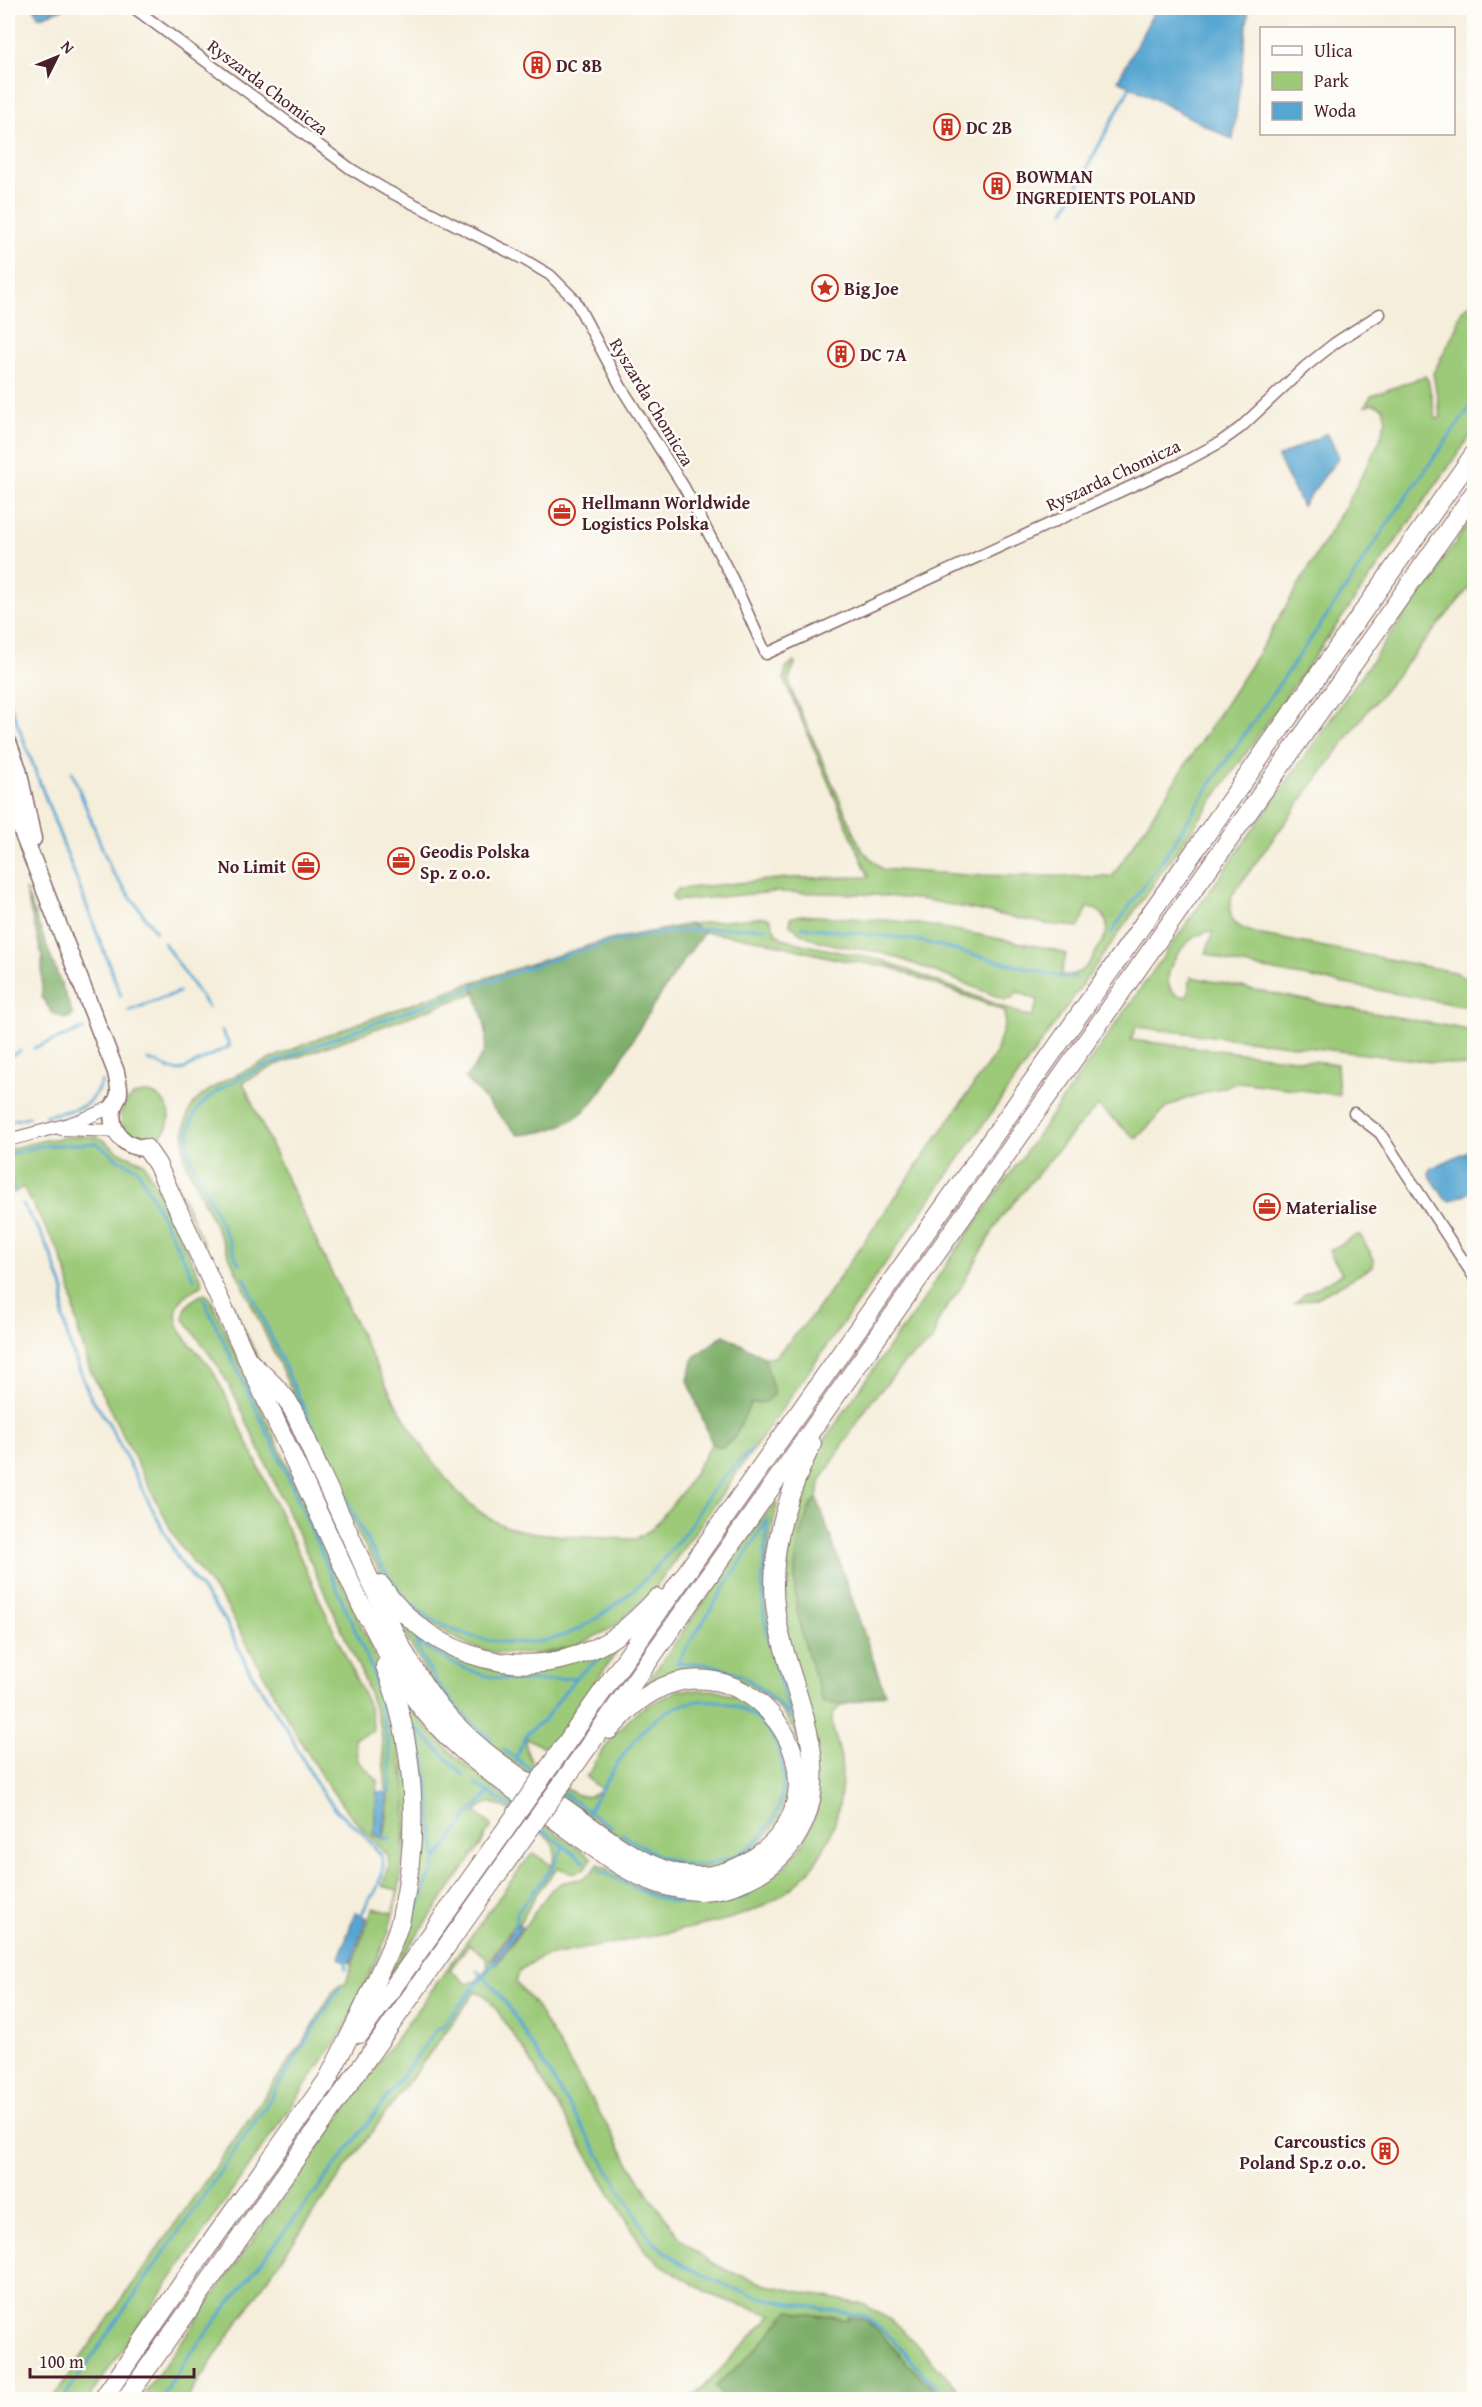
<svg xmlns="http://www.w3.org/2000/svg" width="1482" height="2407" font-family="'Gentium Book Plus',serif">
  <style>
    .green { fill: #9cca79; stroke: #737452; stroke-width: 1.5; fill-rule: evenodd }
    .forest { fill: #7dae69; stroke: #64664a; stroke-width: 1.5 }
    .water { fill: #57a6d1; stroke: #50627e; stroke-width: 1.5 }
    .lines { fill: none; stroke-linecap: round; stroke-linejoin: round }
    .stream { stroke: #57a6d1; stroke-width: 3 }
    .minor-casing { stroke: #866769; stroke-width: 13 }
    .tertiary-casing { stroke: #866769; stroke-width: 14 }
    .primary-casing { stroke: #866769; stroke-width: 19 }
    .motorway-casing { stroke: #866769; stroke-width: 20 }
    .minor { stroke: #fff; stroke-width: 10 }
    .tertiary { stroke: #fff; stroke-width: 12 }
    .primary { stroke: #fff; stroke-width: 16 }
    .motorway { stroke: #fff; stroke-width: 18 }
    .motorway-bridge-casing { stroke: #866769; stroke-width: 20; stroke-linecap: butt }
    .motorway-bridge { stroke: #fff; stroke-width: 18 }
    .labels { text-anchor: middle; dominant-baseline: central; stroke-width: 5; stroke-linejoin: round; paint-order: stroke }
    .poi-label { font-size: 18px; font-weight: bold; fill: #4a1f2b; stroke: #fdfcf7; text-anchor: start }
    .street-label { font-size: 18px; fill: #4a1f2b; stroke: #fdfcf7 }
  </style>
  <rect width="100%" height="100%" fill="#fdfcf7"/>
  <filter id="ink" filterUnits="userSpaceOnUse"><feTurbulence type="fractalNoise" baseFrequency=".0167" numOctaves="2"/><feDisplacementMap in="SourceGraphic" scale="12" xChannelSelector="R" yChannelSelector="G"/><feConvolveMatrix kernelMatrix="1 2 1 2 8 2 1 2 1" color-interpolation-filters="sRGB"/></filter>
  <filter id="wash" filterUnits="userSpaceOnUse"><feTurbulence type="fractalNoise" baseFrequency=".008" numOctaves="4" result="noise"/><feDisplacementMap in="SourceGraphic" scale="24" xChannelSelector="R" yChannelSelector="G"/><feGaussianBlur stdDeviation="1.35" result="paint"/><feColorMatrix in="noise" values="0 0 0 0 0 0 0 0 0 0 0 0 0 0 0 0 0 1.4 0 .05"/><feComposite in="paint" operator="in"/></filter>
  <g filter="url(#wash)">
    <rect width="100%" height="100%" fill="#f5eedb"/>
    <g class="green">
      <path d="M1469,305H1474V431L654,1590L614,1627L578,1645L540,1654L496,1653L470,1646L422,1620L385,1580L359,1536L186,1163C181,1149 184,1114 195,1102C213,1084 240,1073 262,1063C330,1031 403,1008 473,982L474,993L276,1065L243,1082C272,1149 303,1214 335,1280C368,1349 429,1492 500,1524C529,1537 602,1538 636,1539L652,1529L683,1491L712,1444L722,1447L751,1403L766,1402L768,1374L764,1357H775L813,1315L996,1053L1005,1023V1011L890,967L836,959L755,939L704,932L690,924L766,917L770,919L776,933L782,938L806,945L884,961L1032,1018L1038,1000L1018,992L1012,998L1006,1000C968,985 930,969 892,956C860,945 816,949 790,925V918L800,915L898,921L949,929L1052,949L1066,954L1061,975C1087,978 1095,953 1106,934C1109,919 1102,910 1088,907L1079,927L1046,924L926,900L863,894L775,892L674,901L672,895L678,889L788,878L869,877L784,679L786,668L794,661L795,664L789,679L792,692L862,850L882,869L966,875L1112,877L1258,654L1353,493L1380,440L1386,419L1383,408L1373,404L1365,406L1371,396L1425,376L1428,380L1436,419L1441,418L1433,373L1458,326C1457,319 1462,307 1469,305Z"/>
      <path d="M1474,516V582L1364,715L1232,895C1226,924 1235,927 1262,935L1455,972L1474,982V1008L1232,963L1206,953L1213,932C1186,927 1143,993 1187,997L1191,977L1335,1006L1474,1031V1067L1136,1027L1131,1040L1337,1064L1339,1095L1240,1082L1185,1099L1167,1107L1136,1139L1098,1106L1072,1133L1000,1219L958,1292L942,1314L936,1326L933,1341L905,1362L869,1404L821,1480L817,1498L809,1508L823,1703L847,1704C839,1707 833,1710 832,1719C832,1732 839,1746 841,1759C846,1809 828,1862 786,1892C754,1916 714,1923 676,1931C631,1940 586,1948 541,1957L520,1970L516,1982L535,2005L648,2194L680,2238L707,2260L728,2271L767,2285L865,2305L897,2324L968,2399H942L866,2320L848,2317L849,2320L789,2311L759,2346L715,2387L726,2399H688L701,2390L772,2315L716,2297L663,2266L644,2249L527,2055L494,2006L484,1995L476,1991C376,2125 278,2259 187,2399L140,2400L356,2094L522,1866L533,1853L551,1865L553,1863C555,1856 556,1848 551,1841C545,1833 502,1804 492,1803C485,1803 480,1807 476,1813L490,1824L491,1827L483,1838L484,1840L387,1978L405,1926L404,1699C453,1767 525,1810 592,1858C584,1874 573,1876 558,1867L537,1893L520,1923H515L490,1960L496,1965L551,1890L561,1883L585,1878L599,1864L648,1891L678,1900L709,1901L735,1896L763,1883L784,1867L801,1847L817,1810L785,1626L781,1578L789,1517L814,1455L898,1334C916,1316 927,1293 941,1272ZM469,1944L486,1957L488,1967L476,1981L467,1984L450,1970Z"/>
      <circle cx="145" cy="1117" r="24"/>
      <path d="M78,1136C111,1136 98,1141 122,1153C129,1157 137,1159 144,1163L201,1279L202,1285C194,1290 182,1295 178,1306C169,1328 197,1350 209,1365C216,1376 221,1387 227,1398L369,1707L374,1731L354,1738L358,1761L378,1781L374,1835L384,1840L390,1791L386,1790L381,1729L365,1681L236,1398L218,1366L184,1319C183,1305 193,1300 204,1293L210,1298L366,1636L386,1687L396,1723L406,1799L400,1885L388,1934L346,2027L88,2399H52L305,2039C313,2028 332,1988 340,1984L345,1985L373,1908L393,1913L398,1890L382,1886L389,1867L388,1856L346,1810L322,1777L295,1732L227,1607L178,1543L164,1516L90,1370L79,1334L68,1276L59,1252L23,1187L11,1194L8,1187V1149L45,1140Z"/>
      <path d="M164,1159L392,1643C434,1723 477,1754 548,1804C584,1830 628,1870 671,1880C801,1913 859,1725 734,1679C713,1671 688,1672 667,1677C660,1679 653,1684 646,1684L763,1518L778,1501C768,1544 763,1584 770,1627C781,1692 830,1767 791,1833C778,1854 760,1870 737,1879C695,1896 652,1880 617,1857C588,1837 560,1816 531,1796C499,1773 467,1751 440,1722C421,1701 407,1678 394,1654Z"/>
      <polygon points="1357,1235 1360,1235 1374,1259 1373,1267 1317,1298 1295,1303 1305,1294 1342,1274 1329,1251"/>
      <path d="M394,1613L493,1667L629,1634L557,1737L544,1748L527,1738C520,1766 556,1781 575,1794C586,1798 593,1798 601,1789L586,1777L595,1765L594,1763L615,1734L639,1710L679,1690H718L742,1699L768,1721L786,1754L788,1792L779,1821L756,1849L724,1866L688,1869L640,1852L505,1757L472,1730L431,1683Z"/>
    </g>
    <g class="forest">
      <polygon points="25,889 73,1015 66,1019 52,1013 42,997 42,956"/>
      <path d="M690,924L704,932C683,962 661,992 642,1024C625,1051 606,1091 583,1112C566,1127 540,1134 518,1135L465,1078C472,1070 480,1061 484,1051C492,1029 476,1003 473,982L600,942Z"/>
      <polygon points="724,1335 764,1357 774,1393 766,1402 751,1403 733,1440 722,1447 712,1444 688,1380 694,1357"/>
      <path d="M817,1498L885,1694L847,1704L823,1703C805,1645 783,1593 802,1531C806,1518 808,1508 817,1498Z"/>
      <polygon points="789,2311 848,2320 848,2317 867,2320 942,2399 726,2399 715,2387 759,2346"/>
    </g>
    <g class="water">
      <polygon points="34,8 65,8 41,17 38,16"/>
      <polygon points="1156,8 1249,8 1233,140 1118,80"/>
      <polygon points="1327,433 1339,457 1302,506 1278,457"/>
      <polygon points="1474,1148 1474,1190 1451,1201 1445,1199 1429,1174 1430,1169"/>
      <polygon points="377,1792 388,1793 383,1839 374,1833"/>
      <polygon points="355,1913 367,1918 351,1963 339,1958"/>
      <polygon points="517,1924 522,1927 496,1962 493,1959"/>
    </g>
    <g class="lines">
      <g class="stream">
        <polyline points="1064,211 1130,87"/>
        <polyline points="8,699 121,996"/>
        <polyline points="72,772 111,870 156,932"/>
        <polyline points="802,927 916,940 1065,978 1075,977"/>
        <path d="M1111,933L1173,844L1213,780L1352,579C1388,518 1434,460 1474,401"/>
        <polyline points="164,943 208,1007"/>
        <polyline points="129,1011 179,992"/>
        <polyline points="34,1048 84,1029"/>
        <polyline points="8,1057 20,1051"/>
        <path d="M148,1060C160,1063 168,1070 180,1071L230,1046L222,1031"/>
        <path d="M45,1116C76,1108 88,1113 102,1081"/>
        <polyline points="9,1121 29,1117"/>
        <polyline points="8,1154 40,1146 97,1143 119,1160 137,1168 194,1279"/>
        <polyline points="8,1174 14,1191"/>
        <polyline points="22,1204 40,1232 52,1257 64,1291 63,1318 69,1343 89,1394 109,1424 178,1559 225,1620 249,1670 285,1726 318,1787 338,1812 361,1831 381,1855 383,1864 382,1874 375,1893 369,1899 360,1918"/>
        <path d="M239,1264L188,1152C187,1139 191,1114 201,1105C224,1082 258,1069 288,1057C328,1040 369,1025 411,1010C482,985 553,955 626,939C673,929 719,927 766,928"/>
        <path d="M244,1277C276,1346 306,1415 339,1483C359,1524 377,1567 408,1600C441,1634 497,1648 543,1641C566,1637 590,1624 608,1610C640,1589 667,1556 690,1526C697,1516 701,1504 709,1495C721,1478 738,1464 753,1448"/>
        <polyline points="203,1298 283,1465 372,1669 389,1746 391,1784 388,1793"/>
        <path d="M416,1640C468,1678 512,1688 576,1677"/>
        <path d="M416,1642C429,1680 460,1714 491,1739"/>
        <path d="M771,1650L764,1616L762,1584L768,1519L677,1663C728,1660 759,1681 791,1718L774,1662"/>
        <path d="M415,1726C431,1770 428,1815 437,1859L468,1816L490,1792"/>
        <polyline points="416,1727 463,1775"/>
        <polyline points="503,1749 536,1773"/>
        <polyline points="515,1758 528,1732 544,1720 576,1677 617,1645"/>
        <polyline points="476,1784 514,1809"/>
        <polyline points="563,1793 588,1811"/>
        <polyline points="539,1827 585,1862"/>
        <path d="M612,1827L588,1811C607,1782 630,1736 659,1717C681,1701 707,1696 732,1705C808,1732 797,1841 719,1861C709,1863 698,1865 688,1864C663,1861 642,1847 622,1834"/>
        <polyline points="383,1838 390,1839"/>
        <path d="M599,1870C655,1900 685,1915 748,1895"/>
        <polyline points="513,1931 518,1911 552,1868 564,1845"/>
        <polyline points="402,1947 437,1859"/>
        <polyline points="346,1969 346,1959"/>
        <polyline points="477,1971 492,1985 512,2012 651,2240 683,2265 732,2288 763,2298 865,2316 891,2338 947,2400"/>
        <polyline points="62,2400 265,2107 340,1987"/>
        <polyline points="161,2400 185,2361 362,2131 437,2029 444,2025 496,1960"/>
      </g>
    </g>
  </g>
  <g filter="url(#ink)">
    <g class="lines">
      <defs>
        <g id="minor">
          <polyline points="134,8 351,169 386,190 523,259 550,275 575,300 621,387 684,487 732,578 766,654 1182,463 1219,443 1240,428 1306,366 1335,343 1380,314"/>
          <polyline points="1354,1113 1380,1133 1474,1277"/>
        </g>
        <g id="tertiary">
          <polyline points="61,1129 116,1131"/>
          <path d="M8,1140C44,1130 80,1124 114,1105"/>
        </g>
        <g id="primary">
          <polyline points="8,742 18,769 33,839"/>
          <path d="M8,796L116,1072C117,1079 121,1090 118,1097C117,1101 113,1105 113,1110C109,1131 125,1148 146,1148"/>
        </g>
        <g id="motorway">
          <polyline points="146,1148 157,1164 366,1616"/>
          <path d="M247,1359C260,1372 276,1385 287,1400C299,1418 309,1446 318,1467C336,1504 353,1542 370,1580C388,1620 405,1659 431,1695C467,1746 523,1779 573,1814C605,1836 638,1864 676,1873C702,1880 729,1874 752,1859C866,1787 744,1619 638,1702C627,1710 619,1721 609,1730"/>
          <path d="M381,1585C430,1659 530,1688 608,1641C626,1630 642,1614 657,1598"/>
          <path d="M361,1604C378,1634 392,1667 412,1695C444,1742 490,1773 536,1806C563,1825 589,1845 616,1863C656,1888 703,1902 747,1880C767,1871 783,1857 795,1839C847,1759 773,1670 774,1586C774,1535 790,1489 812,1444"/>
          <path d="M557,1756C860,1321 1170,889 1474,454"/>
          <polyline points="573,1768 1474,493"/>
          <polyline points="360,2034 503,1833"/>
          <path d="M325,2085C344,2046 364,2009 381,1969C388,1953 397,1936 401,1918C420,1834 416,1747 385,1666"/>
          <polyline points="102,2400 192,2269 330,2076"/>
          <polyline points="125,2400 519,1844"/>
        </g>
      </defs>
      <use href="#minor" class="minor-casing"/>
      <use href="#tertiary" class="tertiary-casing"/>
      <use href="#primary" class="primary-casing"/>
      <use href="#motorway" class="motorway-casing"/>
      <use href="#minor" class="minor"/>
      <use href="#tertiary" class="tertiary"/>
      <use href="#primary" class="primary"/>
      <use href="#motorway" class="motorway"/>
      <defs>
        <g id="motorway-bridge">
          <polyline points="503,1833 557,1756"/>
          <polyline points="519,1844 573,1768"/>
        </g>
      </defs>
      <use href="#motorway-bridge" class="motorway-bridge-casing"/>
      <use href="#motorway-bridge" class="motorway-bridge"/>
    </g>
  </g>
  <defs>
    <symbol id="building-ring" viewBox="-11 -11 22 22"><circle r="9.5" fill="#fdfcf7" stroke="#c8321e" stroke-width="1.5"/><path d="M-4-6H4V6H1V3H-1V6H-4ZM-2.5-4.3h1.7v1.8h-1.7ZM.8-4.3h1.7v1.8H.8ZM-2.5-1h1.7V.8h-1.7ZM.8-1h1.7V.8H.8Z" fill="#c8321e"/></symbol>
    <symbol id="sight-ring" viewBox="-11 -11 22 22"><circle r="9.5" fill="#fdfcf7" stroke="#c8321e" stroke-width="1.5"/><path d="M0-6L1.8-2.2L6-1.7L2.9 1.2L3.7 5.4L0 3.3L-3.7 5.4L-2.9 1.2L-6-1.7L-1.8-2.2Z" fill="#c8321e"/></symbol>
    <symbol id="office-ring" viewBox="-11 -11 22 22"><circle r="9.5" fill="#fdfcf7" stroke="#c8321e" stroke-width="1.5"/><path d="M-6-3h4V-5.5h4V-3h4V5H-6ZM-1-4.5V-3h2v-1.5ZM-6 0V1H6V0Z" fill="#c8321e"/></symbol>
  </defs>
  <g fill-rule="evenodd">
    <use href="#building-ring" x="522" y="50" width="30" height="30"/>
    <use href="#building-ring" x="932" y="112" width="30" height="30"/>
    <use href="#building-ring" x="982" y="171" width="30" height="30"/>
    <use href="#sight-ring" x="810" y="273" width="30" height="30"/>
    <use href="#building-ring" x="826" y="339" width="30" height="30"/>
    <use href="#office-ring" x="547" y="497" width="30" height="30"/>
    <use href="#office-ring" x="386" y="846" width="30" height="30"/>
    <use href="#office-ring" x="291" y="851" width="30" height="30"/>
    <use href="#office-ring" x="1252" y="1192" width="30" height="30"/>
    <use href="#building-ring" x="1370" y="2136" width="30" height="30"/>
  </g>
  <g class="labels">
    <g class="poi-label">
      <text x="556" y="65">DC 8B</text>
      <text x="966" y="127">DC 2B</text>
      <text x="1016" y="176">BOWMAN<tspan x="1016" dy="21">INGREDIENTS POLAND</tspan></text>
      <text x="844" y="288">Big Joe</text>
      <text x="860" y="354">DC 7A</text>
      <text x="582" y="502">Hellmann Worldwide<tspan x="582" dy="21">Logistics Polska</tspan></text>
      <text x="420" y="851">Geodis Polska<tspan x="420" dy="21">Sp. z o.o.</tspan></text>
      <text x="286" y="866" text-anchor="end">No Limit</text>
      <text x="1286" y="1207">Materialise</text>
      <text x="1366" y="2141" text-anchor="end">Carcoustics<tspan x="1366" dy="21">Poland Sp.z o.o.</tspan></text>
    </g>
    <g class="street-label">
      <text transform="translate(268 87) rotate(37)">Ryszarda Chomicza</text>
      <text transform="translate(652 402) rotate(59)">Ryszarda Chomicza</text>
      <text transform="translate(1113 475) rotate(-25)">Ryszarda Chomicza</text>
    </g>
  </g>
  <rect width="1482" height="2407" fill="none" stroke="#fdfcf7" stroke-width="30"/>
  <rect x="1260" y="27" width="195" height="108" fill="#fdfcf7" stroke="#b5a4a5" stroke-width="1.5"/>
  <rect x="1272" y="46" width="30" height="9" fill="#ffffff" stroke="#b5a4a5" stroke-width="1.5"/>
  <text x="1314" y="57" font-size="18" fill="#4a1f2b">Ulica</text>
  <rect x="1272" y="72" width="30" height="18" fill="#9cca79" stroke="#b5a4a5" stroke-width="1.5"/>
  <text x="1314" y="87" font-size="18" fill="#4a1f2b">Park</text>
  <rect x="1272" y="102" width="30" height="18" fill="#57a6d1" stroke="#b5a4a5" stroke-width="1.5"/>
  <text x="1314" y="117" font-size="18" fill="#4a1f2b">Woda</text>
  <g transform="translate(57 57) rotate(47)" stroke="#fdfcf7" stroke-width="4.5" paint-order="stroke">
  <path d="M0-4.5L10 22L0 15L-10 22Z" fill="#4a1f2b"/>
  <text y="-9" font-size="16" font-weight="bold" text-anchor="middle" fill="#4a1f2b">N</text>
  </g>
  <path d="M30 2368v9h164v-9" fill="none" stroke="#4a1f2b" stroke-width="3"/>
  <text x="39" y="2368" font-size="18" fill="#4a1f2b" stroke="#fdfcf7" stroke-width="4.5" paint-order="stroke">100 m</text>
</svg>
